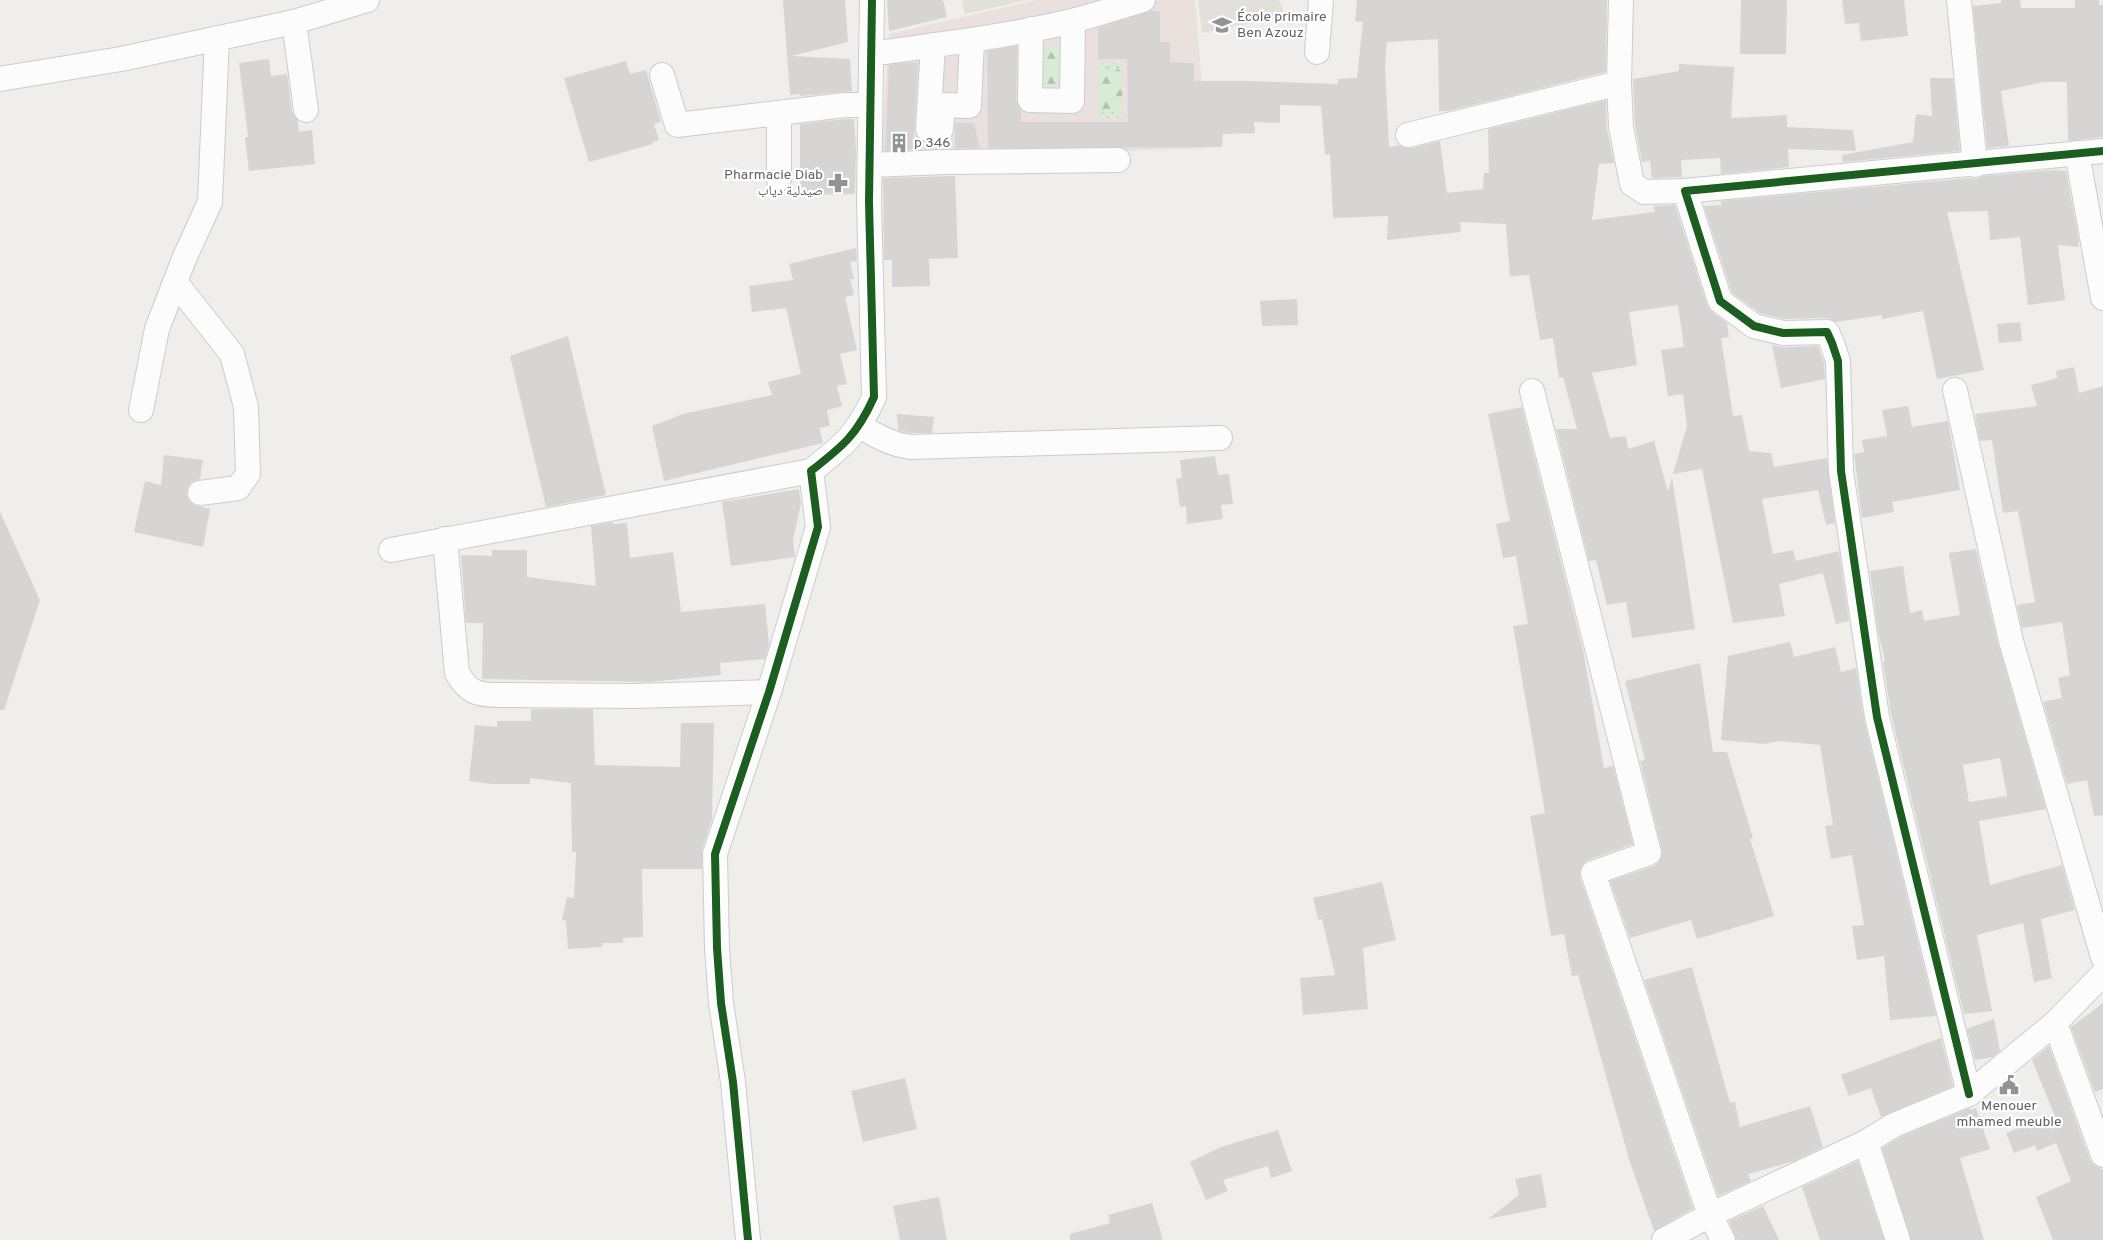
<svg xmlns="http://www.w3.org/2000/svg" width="2103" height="1240" font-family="Overpass,'Noto Naskh Arabic',sans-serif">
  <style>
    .education { fill: #e2e0da }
    .medical { fill: #eae0de }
    .grass { fill: url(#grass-dots) }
    .forest { fill: url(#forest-firs) }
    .building { fill: #d6d5d3; fill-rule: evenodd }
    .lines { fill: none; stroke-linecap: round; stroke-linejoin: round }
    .street-casing { stroke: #cbcccc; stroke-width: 26 }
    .street { stroke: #fdfcfc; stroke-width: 24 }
    .cycleway-casing { stroke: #fff; stroke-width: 11 }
    .cycleway { stroke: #1b5e20; stroke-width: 8 }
    .labels { text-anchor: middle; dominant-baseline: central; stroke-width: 4.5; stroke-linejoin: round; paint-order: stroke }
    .poi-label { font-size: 14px; fill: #5f6368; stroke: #fff; text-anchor: start }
  </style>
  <defs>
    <pattern id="grass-dots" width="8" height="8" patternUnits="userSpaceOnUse" patternTransform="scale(1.25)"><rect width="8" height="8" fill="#d8ebd6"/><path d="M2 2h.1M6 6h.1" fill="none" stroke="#b2c2b1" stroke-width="1.8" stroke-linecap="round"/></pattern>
    <pattern id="forest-firs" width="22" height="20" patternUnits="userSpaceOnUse" patternTransform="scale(1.25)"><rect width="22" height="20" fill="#d8ebd6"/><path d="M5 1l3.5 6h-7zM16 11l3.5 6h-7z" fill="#b2c2b1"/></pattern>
  </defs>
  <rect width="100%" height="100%" fill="#efeeea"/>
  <g class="education">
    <polygon points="962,0 1027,0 965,14"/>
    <polygon points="1198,0 1279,0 1285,16 1202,33"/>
  </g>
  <polygon class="medical" points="1037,0 1195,0 1207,148 881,159 889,34"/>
  <polygon class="grass" points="1099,63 1121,63 1122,117 1100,118"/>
  <g class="forest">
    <path d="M1056,46L1061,48V85L1055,91L1041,88C1040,72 1033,46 1056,46Z"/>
    <path d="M1109,68L1120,70C1126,80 1122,100 1118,111L1107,114L1099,111L1098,108V78L1102,72Z"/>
  </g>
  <g class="building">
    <polygon points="783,0 845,0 848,42 791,56 850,59 852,91 800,96 800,94 790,95"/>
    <polygon points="887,0 943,0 947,17 889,31"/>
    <polygon points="1357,0 1607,0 1606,72 1448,111 1439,111 1438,39 1387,42 1385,65 1389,147 1399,145 1405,148 1411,148 1440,141 1447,193 1483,189 1484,173 1489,173 1488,129 1606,100 1607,129 1614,163 1599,164 1592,220 1655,212 1654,206 1675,205 1707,305 1712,312 1727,323 1729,337 1721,338 1733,416 1742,415 1749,451 1771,453 1774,467 1827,458 1835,523 1826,525 1818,490 1762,499 1773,554 1793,550 1796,561 1839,551 1849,621 1836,624 1823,573 1779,584 1785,616 1733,623 1702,469 1673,474 1687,426 1683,394 1668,396 1661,350 1684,347 1678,305 1629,312 1637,365 1592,373 1610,438 1626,436 1628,449 1654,441 1668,492 1672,477 1695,629 1632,638 1626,602 1607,605 1596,560 1589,561 1556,429 1577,429 1563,377 1559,378 1553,338 1540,340 1529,275 1510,276 1506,224 1460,222 1461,232 1387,240 1388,216 1333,218 1330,154 1325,155 1321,106 1280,105 1280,123 1254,122 1255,133 1223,134 1222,147 988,148 987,51 1017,46 1016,100 1021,110 1021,122 1128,122 1127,59 1098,59 1098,28 1151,11 1160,11 1160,42 1170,42 1170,62 1194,63 1194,81 1246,81 1338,84 1338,79 1357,78 1363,22 1355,21"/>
    <polygon points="1741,0 1787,0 1786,54 1740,54"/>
    <polygon points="1842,0 1904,0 1908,36 1861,41 1859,23 1845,24"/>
    <polygon points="2001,0 2020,0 2021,8 2075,8 2075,0 2099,0 2099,5 2103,5 2103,137 2068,141 2067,82 2043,82 2001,91 2009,146 1987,148 1973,6 2001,3"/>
    <polygon points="269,59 271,76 287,74 292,112 298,120 299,132 312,130 315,164 249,171 245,138 248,137 239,63"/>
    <polygon points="626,61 630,74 646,70 661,122 654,124 659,140 652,142 653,144 589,162 564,78"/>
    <polygon points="907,63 918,63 913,149 885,151 889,65"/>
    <polygon points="1679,64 1734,67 1731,118 1787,115 1787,127 1853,130 1856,151 1788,149 1789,167 1721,174 1720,158 1681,160 1682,177 1652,178 1650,161 1642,162 1635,125 1633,79 1679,71"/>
    <polygon points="1930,78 1953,78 1960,151 1843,162 1842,155 1913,142 1916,114 1932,116"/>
    <polygon points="846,119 854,119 856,149 855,194 800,195 800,124"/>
    <polygon points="955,123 974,123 980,148 955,148"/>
    <polygon points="2054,170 2066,171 2079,241 2078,247 2058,245 2065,300 2028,305 2020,237 1990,240 1988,211 1947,212 1984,370 1937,379 1923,311 1882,319 1882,315 1836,322 1827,318 1784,319 1760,313 1732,293 1704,206 1721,205 1721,201 1970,178 1976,179 1983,176"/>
    <polygon points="955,176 958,258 929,259 930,286 892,287 892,260 884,260 883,178"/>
    <polygon points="856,248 857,261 850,262 854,279 850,279 854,295 845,297 857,350 840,354 847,384 837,386 842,406 827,410 830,426 819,428 823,443 664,481 652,426 683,414 772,395 768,382 801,374 786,308 752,312 749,286 793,280 789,264"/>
    <polygon points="1297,299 1298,325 1262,326 1260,301"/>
    <polygon points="2020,322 2022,341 1999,343 1997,324"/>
    <polygon points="568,336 606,495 546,507 510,356"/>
    <polygon points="1772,345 1783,347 1818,346 1824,363 1825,379 1781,388"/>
    <polygon points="2074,367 2079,393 2103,386 2103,815 2094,816 2087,780 2067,784 2043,702 2062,698 2058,678 2070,675 2062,622 2022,628 2017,605 2035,602 2018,511 2003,513 1992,440 1980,441 1975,416 1976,414 2037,406 2031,385 2057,378 2056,371"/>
    <polygon points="1908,406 1912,427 1948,421 1960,490 1892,502 1894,512 1862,518 1854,454 1864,452 1862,440 1887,436 1882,410"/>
    <polygon points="1522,407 1583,650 1604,768 1613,766 1633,844 1588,860 1583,864 1580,870 1580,877 1693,1208 1654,1231 1629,1159 1578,975 1572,976 1564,934 1551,936 1530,816 1545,813 1513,626 1528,624 1516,556 1503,558 1496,524 1510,521 1488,414"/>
    <polygon points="897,414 934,417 932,433 911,433 898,430"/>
    <polygon points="164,455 203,460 200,479 191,482 188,487 186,494 189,501 194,505 210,509 203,547 134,532 145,481 161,485"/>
    <polygon points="1215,456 1218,475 1229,474 1233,504 1221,505 1223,519 1187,524 1186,506 1180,507 1176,479 1182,478 1180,460"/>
    <polygon points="799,489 801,504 793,539 795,557 731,566 722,502"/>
    <polygon points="0,512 40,600 4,710 0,710"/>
    <polygon points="613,522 613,524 627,523 630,558 673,552 681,612 765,604 769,644 765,659 720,663 721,675 650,682 482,679 483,623 466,623 461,555 492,556 492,550 527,550 527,577 596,586 591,526"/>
    <path d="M1976,549L1998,644L2046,809L1979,821L1990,885L2062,865L2075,910L2041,919L2052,978L2034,982L2023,923L1977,935L1992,1011L1964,1014L1891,714L1883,662L1885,661L1878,632L1870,571L1903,566L1910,613L1922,610L1924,621L1960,615L1949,553ZM2000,758L2007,796L1969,802L1963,765Z"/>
    <polygon points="1790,642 1794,657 1835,647 1841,672 1856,668 1864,720 1936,1016 1890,1020 1884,956 1857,960 1852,926 1864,925 1852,855 1831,859 1825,826 1833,825 1820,745 1779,741 1764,744 1721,740 1728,656"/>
    <polygon points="1700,663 1713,752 1727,752 1753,838 1750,839 1774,916 1697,939 1691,920 1630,938 1610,881 1654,866 1659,862 1662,850 1640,761 1645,760 1625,681"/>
    <polygon points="531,709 593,709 595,765 680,767 681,723 714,723 712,819 702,850 702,869 642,869 643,937 623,938 623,943 602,943 602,947 568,949 566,921 562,920 567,897 574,898 576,852 572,852 571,783 530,778 530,784 492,784 469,781 475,725 497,727 497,721 531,721"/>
    <polygon points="1382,882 1396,940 1363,948 1368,1009 1303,1015 1300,978 1335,975 1322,919 1318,920 1313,898"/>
    <polygon points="1692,967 1730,1103 1735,1102 1740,1127 1810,1106 1823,1147 1794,1161 1748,1174 1751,1181 1718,1196 1644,980"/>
    <polygon points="2103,1003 2103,1089 2095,1092 2071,1027"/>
    <polygon points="1994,1019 2000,1051 1993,1057 1975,1060 1967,1029"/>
    <polygon points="1941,1038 1953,1086 1881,1117 1871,1088 1849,1096 1841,1075"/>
    <polygon points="2049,1046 2090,1160 2094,1165 2103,1170 2103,1240 2053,1240 2036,1197 2071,1181 2056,1143 2037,1151 2035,1145 2014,1153 2006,1133 2054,1114 2032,1060"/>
    <polygon points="905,1078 917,1129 863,1142 851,1091"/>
    <polygon points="1970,1108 1971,1110 1976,1108 1990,1149 1960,1158 1984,1240 1911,1240 1882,1148 1900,1137"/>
    <polygon points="1278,1130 1292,1171 1271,1178 1268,1166 1223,1180 1228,1191 1206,1200 1190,1162 1221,1147"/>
    <polygon points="1858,1161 1884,1240 1820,1240 1802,1187"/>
    <polygon points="1541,1174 1547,1207 1488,1219 1519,1195 1515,1179"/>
    <polygon points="939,1197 947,1240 900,1240 893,1206"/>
    <polygon points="1152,1203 1163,1240 1070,1240 1070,1234 1110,1223 1108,1215"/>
    <polygon points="1763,1206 1779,1240 1737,1240 1729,1221"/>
  </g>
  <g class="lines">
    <defs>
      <g id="street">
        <polyline points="1959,0 1975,165"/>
        <polyline points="294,22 306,110"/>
        <polyline points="1031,29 1030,100 1072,101 1073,21"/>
        <polyline points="933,45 928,129 941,129 943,105 969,106 972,40"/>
        <polyline points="1317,52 1321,0"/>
        <path d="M871,54C938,44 1006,37 1072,21C1096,15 1119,7 1143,0"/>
        <polyline points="662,75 677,125 845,105 870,105"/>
        <polyline points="0,79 121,59 294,22 367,0"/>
        <polyline points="1619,83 1621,127 1632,184 1644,192 1685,191"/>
        <polyline points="1408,135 1619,83 1621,0"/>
        <polyline points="2077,153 2103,298"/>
        <polyline points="870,165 944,162 1118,160"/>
        <polyline points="779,179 779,114"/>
        <polyline points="175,282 232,354 246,407 248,474 238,488 200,493"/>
        <polyline points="1955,390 2011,641 2103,957"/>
        <polyline points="1532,391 1649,853 1593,873 1710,1215 1723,1240"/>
        <polyline points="141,410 157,329 184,259 210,202 217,38"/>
        <path d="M860,425C876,437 891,444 910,447L1220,438"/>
        <path d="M445,539L457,673C468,692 477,695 498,695L634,696L769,692"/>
        <polyline points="391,550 811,471"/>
        <polyline points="2055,1023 2103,1155"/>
        <polyline points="1969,1094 1877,717 1841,471 1838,361 1832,343 1827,332 1783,333 1754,326 1720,301 1685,191 2103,151"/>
        <polyline points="1866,1142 1898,1240"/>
        <path d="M748,1240L733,1082L721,1003L717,948L715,854L769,692L818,527L811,471C843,446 857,435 874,397L869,202L872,0"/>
        <polyline points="1664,1240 1710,1215 1866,1142 1894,1125 1969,1094 2055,1023 2103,974"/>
      </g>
    </defs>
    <use href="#street" class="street-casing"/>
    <use href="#street" class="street"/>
    <defs>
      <g id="cycleway">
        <polyline points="1969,1094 1877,717 1841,471 1838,361 1832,343 1827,332 1783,333 1754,326 1720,301 1685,191 2103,151"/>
        <path d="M748,1240L733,1082L721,1003L717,948L715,854L769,692L818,527L811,471C843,446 857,435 874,397L869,202L872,0"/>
      </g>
    </defs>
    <use href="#cycleway" class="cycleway-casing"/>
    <use href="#cycleway" class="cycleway"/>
  </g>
  <defs>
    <symbol id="school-bare" viewBox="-9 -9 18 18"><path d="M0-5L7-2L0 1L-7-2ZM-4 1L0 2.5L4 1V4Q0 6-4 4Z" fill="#919496" stroke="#fff" stroke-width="2.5" paint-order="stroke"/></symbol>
    <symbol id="building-bare" viewBox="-9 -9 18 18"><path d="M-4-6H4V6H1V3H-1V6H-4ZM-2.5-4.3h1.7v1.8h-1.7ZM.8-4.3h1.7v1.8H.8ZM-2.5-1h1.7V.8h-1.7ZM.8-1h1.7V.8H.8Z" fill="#919496" stroke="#fff" stroke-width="2.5" paint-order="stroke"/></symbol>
    <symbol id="pharmacy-bare" viewBox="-9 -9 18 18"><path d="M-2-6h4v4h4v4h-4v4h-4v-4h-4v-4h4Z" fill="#919496" stroke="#fff" stroke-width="2.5" paint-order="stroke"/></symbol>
    <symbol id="civic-bare" viewBox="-9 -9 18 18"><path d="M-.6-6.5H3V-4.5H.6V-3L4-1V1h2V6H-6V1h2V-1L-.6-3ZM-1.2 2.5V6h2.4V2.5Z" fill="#919496" stroke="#fff" stroke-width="2.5" paint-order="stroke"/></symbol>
  </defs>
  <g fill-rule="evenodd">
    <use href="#school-bare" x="1208" y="11" width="28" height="28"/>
    <use href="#building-bare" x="885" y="129" width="28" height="28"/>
    <use href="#pharmacy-bare" x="824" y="169" width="28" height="28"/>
    <use href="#civic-bare" x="1995" y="1071" width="28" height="28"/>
  </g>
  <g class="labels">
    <g class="poi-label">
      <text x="1237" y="17">École primaire<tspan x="1237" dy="16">Ben Azouz</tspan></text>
      <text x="914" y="143">p 346</text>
      <text x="823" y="175" text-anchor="end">Pharmacie Diab<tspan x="823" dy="16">صيدلية دياب</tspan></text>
      <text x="2009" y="1106" text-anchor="middle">Menouer<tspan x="2009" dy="16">mhamed meuble</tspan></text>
    </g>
  </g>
</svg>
